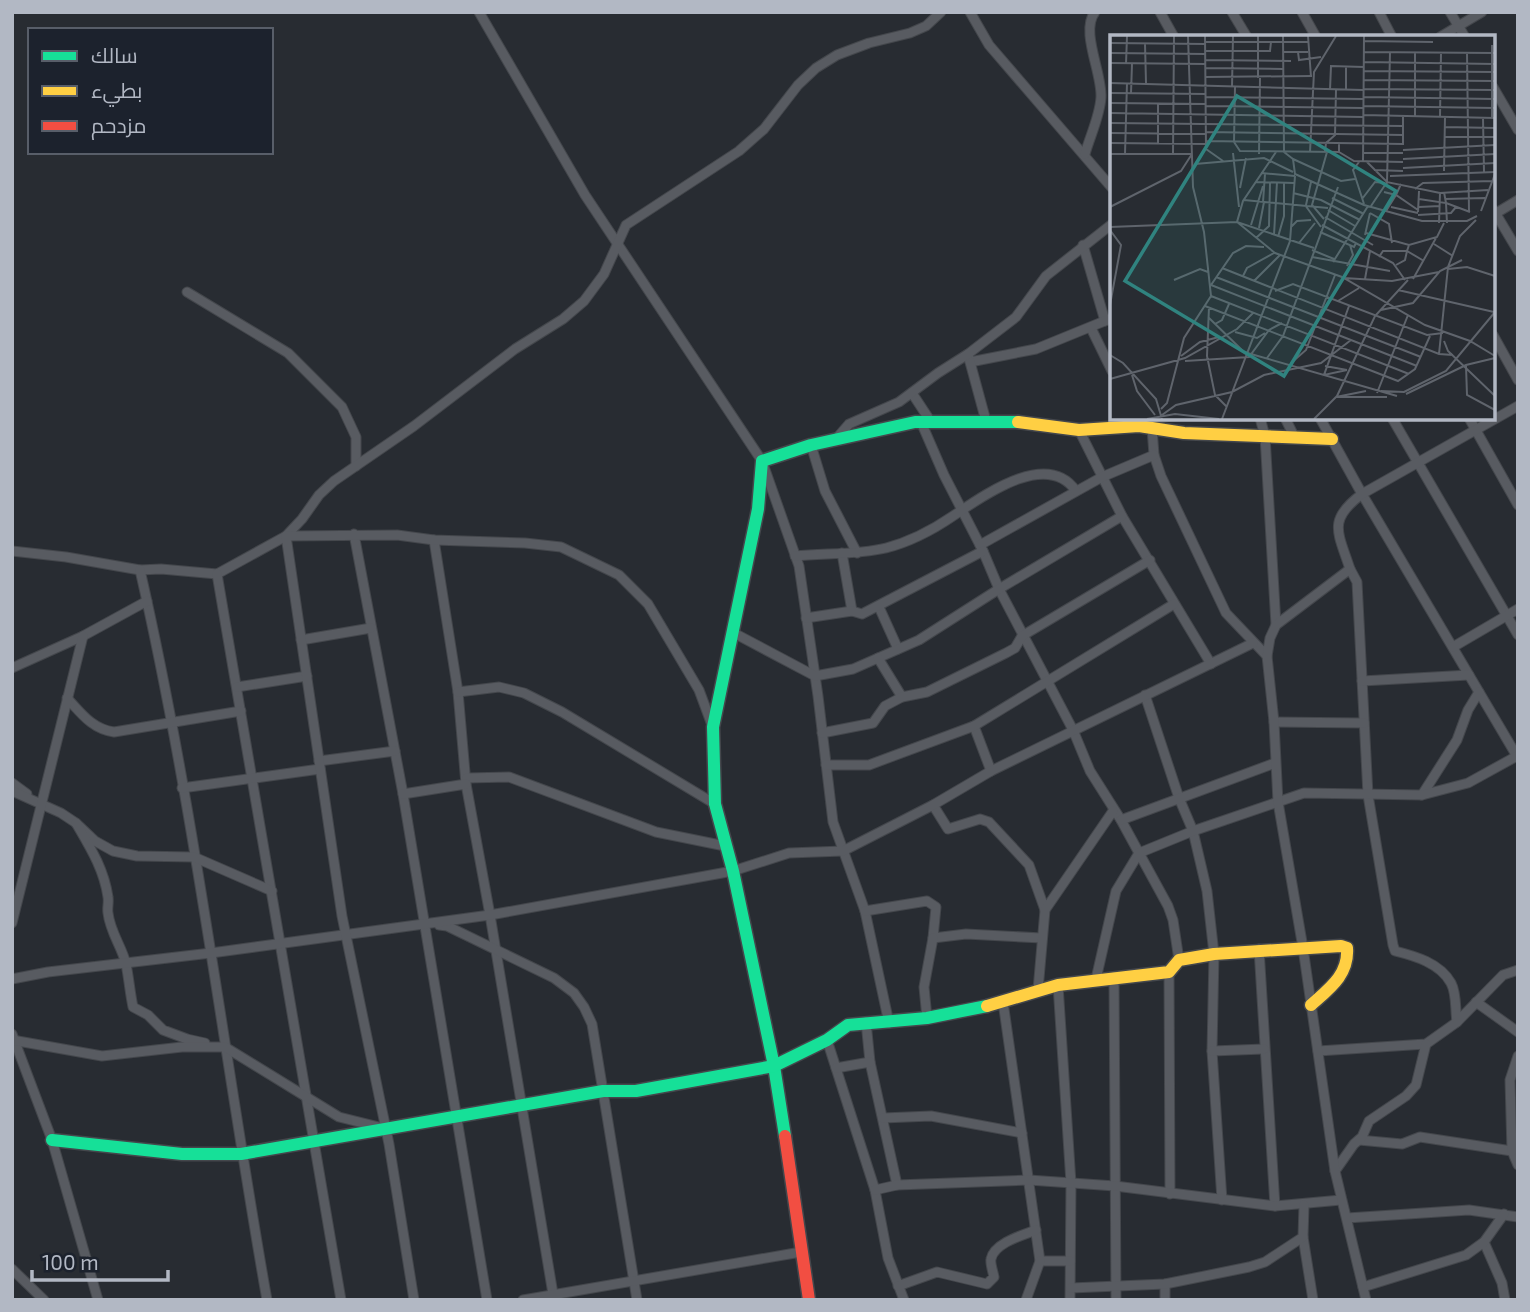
<svg xmlns="http://www.w3.org/2000/svg" width="1530" height="1312" font-family="'Exo 2',Cairo,sans-serif">
  <style>
    .lines { fill: none; stroke-linecap: round; stroke-linejoin: round }
    .street-casing { stroke: #44474c; stroke-width: 11 }
    .fast-casing { stroke: #44474c; stroke-width: 15 }
    .slow-casing { stroke: #44474c; stroke-width: 15 }
    .jam-casing { stroke: #44474c; stroke-width: 15 }
    .street { stroke: #585b61; stroke-width: 9 }
    .fast { stroke: #16e098; stroke-width: 12 }
    .slow { stroke: #ffcf43; stroke-width: 12 }
    .jam { stroke: #f24e42; stroke-width: 12 }
    .inset-road { fill: none; stroke: #5f646c; stroke-width: 2 }
    .view { fill: #30837f; fill-opacity: 0.15; stroke: #30837f; stroke-width: 3.5 }
    .inset-edge { fill: none; stroke: #b2b8c4; stroke-width: 3.5 }
  </style>
  <rect width="100%" height="100%" fill="#282c32"/>
  <g class="lines">
    <defs>
      <g id="street">
        <polyline points="479,12 585,195 762,461 799,566 818,696 833,822 865,911 889,1023"/>
        <polyline points="970,12 989,45 1112,188"/>
        <polyline points="1160,12 1174,37"/>
        <polyline points="1232,12 1247,37"/>
        <polyline points="1302,12 1316,37"/>
        <polyline points="1379,12 1392,37"/>
        <polyline points="1450,12 1465,37"/>
        <polyline points="1440,37 1482,12"/>
        <polyline points="1493,87 1518,130"/>
        <path d="M1085,154C1090,136 1100,116 1101,97C1102,72 1080,31 1095,12"/>
        <polyline points="1493,209 1518,251"/>
        <polyline points="1493,215 1518,200"/>
        <polyline points="1083,245 1105,321"/>
        <polyline points="187,292 288,353 342,407 356,437 356,466"/>
        <polyline points="1091,328 1112,371"/>
        <polyline points="1493,335 1518,380"/>
        <polyline points="968,354 970,362 1036,349 1112,318"/>
        <polyline points="970,362 986,421"/>
        <polyline points="912,393 931,422"/>
        <polyline points="1260,418 1265,436 1276,625"/>
        <polyline points="1285,418 1295,438"/>
        <polyline points="1320,418 1362,494 1518,758"/>
        <polyline points="1392,418 1518,635"/>
        <polyline points="1469,418 1518,505"/>
        <polyline points="921,422 944,475 983,551 999,589 1073,730 1090,771 1121,820 1168,906 1173,920 1179,960"/>
        <polyline points="1152,428 1154,455 1161,476 1226,613 1267,656"/>
        <polyline points="1079,430 1122,516 1211,664"/>
        <polyline points="836,439 849,424 899,402 938,373 968,354 1016,317 1046,276 1112,224"/>
        <polyline points="811,445 825,491 857,553"/>
        <polyline points="354,534 403,794 487,1300"/>
        <polyline points="434,540 458,692 466,784 490,915 554,1300"/>
        <polyline points="980,545 1102,477 1154,455"/>
        <polyline points="12,551 66,557 140,570 161,569 217,574 286,536 302,519 319,495 334,481 414,426 515,349 563,319 584,301 604,274 626,225 739,151 764,129 798,85 816,68 837,55 869,43 910,33 926,26 941,12"/>
        <polyline points="842,553 852,611"/>
        <path d="M795,556C825,553 857,555 886,548C909,542 934,529 953,516C983,496 1047,449 1076,491"/>
        <path d="M1350,569L1357,582L1368,795L1393,945L1395,951C1415,956 1440,963 1451,983C1457,994 1455,1010 1457,1022"/>
        <path d="M140,570C195,811 224,1057 267,1300"/>
        <polyline points="217,574 341,1300"/>
        <polyline points="879,607 898,649"/>
        <polyline points="806,618 852,611 862,614 983,551"/>
        <polyline points="732,632 815,676 853,669 919,640 999,589 1122,516"/>
        <polyline points="301,640 371,628"/>
        <polyline points="1453,647 1518,609"/>
        <polyline points="878,658 902,697"/>
        <polyline points="12,668 83,636 147,601"/>
        <polyline points="1362,681 1469,675"/>
        <polyline points="237,687 307,676"/>
        <polyline points="458,692 499,687 524,693 562,712 715,804"/>
        <polyline points="1145,695 1179,798 1193,831 1207,891 1214,954 1212,1051 1222,1200"/>
        <path d="M67,698C81,713 92,729 114,732L241,711"/>
        <polyline points="1274,722 1364,723"/>
        <polyline points="974,726 991,771"/>
        <polyline points="822,733 873,723 885,706 902,697 927,692 1006,653 1015,648 1022,636 1150,560"/>
        <polyline points="319,761 395,751"/>
        <polyline points="826,765 869,765 974,726 1174,604"/>
        <polyline points="467,778 509,777 656,832 725,846"/>
        <polyline points="12,783 27,794"/>
        <polyline points="182,788 320,769"/>
        <polyline points="12,791 61,813 76,823 95,841 113,851 137,856 194,857 272,891"/>
        <polyline points="403,794 466,784"/>
        <polyline points="1422,795 1457,740 1468,710 1479,692"/>
        <polyline points="933,805 948,829 980,819 989,822 1029,865 1045,910"/>
        <polyline points="1121,820 1275,763"/>
        <path d="M76,823C90,847 104,869 108,897C109,903 107,908 108,913C110,932 122,947 126,964C129,979 130,993 133,1007L148,1015L163,1030L187,1039L205,1043"/>
        <polyline points="865,911 927,901 936,907 933,938 966,934 1042,938"/>
        <polyline points="12,923 83,636"/>
        <polyline points="439,925 447,926 554,978 574,993 584,1007 592,1024 637,1300"/>
        <polyline points="1259,949 1275,1206"/>
        <polyline points="1169,972 1170,1194"/>
        <polyline points="1114,977 1116,1300"/>
        <polyline points="12,979 48,972 211,953 490,915 733,871 789,853 843,851 933,805 991,771 1253,643"/>
        <polyline points="1096,979 1116,891 1139,853 1193,831 1304,793 1422,795 1468,783 1517,756"/>
        <polyline points="1058,985 1071,1183 1070,1300"/>
        <polyline points="1038,990 1045,910 1113,811"/>
        <polyline points="1003,1002 1040,1261 1070,1261"/>
        <polyline points="1476,1002 1518,1032"/>
        <polyline points="927,1018 924,987 933,938"/>
        <polyline points="866,1022 870,1062 897,1185"/>
        <polyline points="12,1034 52,1140 98,1300"/>
        <polyline points="12,1040 102,1056 182,1047 225,1047 339,1117 383,1128"/>
        <polyline points="827,1040 875,1190 888,1258 904,1300"/>
        <polyline points="1212,1051 1264,1049"/>
        <polyline points="1318,1051 1426,1044 1457,1022 1503,975 1518,970"/>
        <polyline points="836,1068 870,1062"/>
        <polyline points="883,1118 931,1116 1022,1133"/>
        <polyline points="1359,1140 1402,1144 1420,1137 1512,1151 1518,1165"/>
        <polyline points="1512,1151 1510,1080 1518,1056"/>
        <polyline points="1335,1171 1354,1144 1362,1137 1369,1121 1406,1096 1416,1085 1426,1044"/>
        <polyline points="875,1190 897,1185 1029,1180 1115,1186 1275,1206 1341,1200"/>
        <polyline points="1347,1218 1469,1210 1518,1217"/>
        <polyline points="1303,1237 1313,1300"/>
        <polyline points="1484,1242 1502,1283 1505,1300"/>
        <polyline points="12,1269 44,1300"/>
        <polyline points="1165,1284 1165,1300"/>
        <path d="M898,1286L937,1272L987,1284L994,1277C993,1272 990,1263 991,1259C994,1243 1023,1235 1036,1230"/>
        <polyline points="1363,1287 1466,1255 1484,1242 1504,1214"/>
        <polyline points="1071,1288 1165,1284 1249,1267 1265,1262 1303,1237 1304,1205"/>
        <polyline points="414,1300 389,1144 342,916 286,536 397,535 434,540 525,543 561,547 619,575 648,604 699,690 712,725"/>
        <polyline points="523,1300 801,1252"/>
        <polyline points="1026,1300 1040,1261"/>
        <path d="M1366,1300L1335,1171L1303,948L1278,802L1274,722L1267,656L1270,638L1276,625L1350,569C1338,532 1327,520 1362,494L1518,406"/>
      </g>
      <g id="fast">
        <polyline points="785,1136 774,1066 733,871 715,804 713,727 758,509 762,461 811,445 915,422 1018,422"/>
        <polyline points="52,1140 182,1154 241,1154 603,1091 636,1091 774,1066 827,1040 848,1025 927,1018 987,1006"/>
      </g>
      <g id="slow">
        <polyline points="1018,422 1079,430 1139,426 1184,433 1332,439"/>
        <path d="M987,1006L1058,985L1169,972L1179,960L1214,954L1341,946L1347,948C1349,975 1329,989 1311,1005"/>
      </g>
      <polyline id="jam" points="785,1136 809,1300"/>
    </defs>
    <use href="#street" class="street-casing"/>
    <use href="#fast" class="fast-casing"/>
    <use href="#slow" class="slow-casing"/>
    <use href="#jam" class="jam-casing"/>
    <use href="#street" class="street"/>
    <use href="#fast" class="fast"/>
    <use href="#slow" class="slow"/>
    <use href="#jam" class="jam"/>
  </g>
  <g transform="translate(1110 35)">
    <rect width="385" height="385" fill="#282c32"/>
    <path class="inset-road" d="M95,1L96,114L113,126M173,1L174,117L183,124L185,139L254,170L312,186H357L367,181M198,1L201,42M254,6L323,7M95,7H198M0,8L95,9M35,9L36,48M95,16H160L161,7M173,17H198M188,17L189,25L211,22M254,17L385,18M0,18L95,19M357,18L359,177M95,25L181,26M254,27L385,29M0,28L95,29M16,29L17,1M236,31V55M95,33L173,34M254,36L385,37M95,42L202,41M148,43V1M254,45L385,46M0,48L253,55M122,52L123,1M125,52L124,107L130,116L229,117V109M254,54L385,55M220,55L221,31L254,32M0,58L96,59M21,58L22,29M96,62L253,64M253,62L385,64M0,68L96,69M48,69V109M96,71L253,73M253,71L385,73M0,78L253,82M253,80L385,83M305,82V17M330,82L331,18M373,83L374,137M382,83V10M0,88L293,91M335,92L385,93M96,97L293,100M0,98L96,99M335,102H385M96,106L293,109M0,108L96,109M293,110V81M293,115L385,110M166,117L133,166L127,187L165,218L232,242L315,290L360,306L385,321M200,117L204,37L226,1M215,117L216,108L225,100L226,55M229,117L244,126L293,127M123,118L129,172M253,118H293M0,119H82M15,119L17,48M63,119L64,1M149,119L150,43M183,124L231,146L245,144M293,124L385,119M249,127L243,135L254,169M253,127L254,1M257,127L277,147L280,17M85,129L154,123L183,137M293,133L385,128M264,135L293,136M334,136L335,82M151,138L185,141M280,141L385,137M146,147L184,148M130,153L136,123M305,154L313,148L382,146M274,157L286,160L291,149M334,157L336,168L360,177M183,158L211,165L250,185M222,163L254,179M252,164L265,147L275,148M309,164L336,168L337,188M335,164L375,163M134,165L218,173M153,167L155,139M195,170L211,192M196,170L201,147M261,171L277,147L330,158L378,155M0,172L71,136L82,119M281,172L308,178M309,172L330,171M218,175L245,191M276,176L286,160L308,175M371,176L385,139M308,177L309,156M260,178L279,189L282,208M308,180L341,178L346,172M215,182L263,210M214,184L202,170L217,117M329,188L330,158M141,190L153,151M212,190L283,228L295,245M0,192L127,187L204,213M181,192L187,186L201,185M149,193L154,167M0,195L11,210L0,270M210,197L244,212L246,208M256,198L299,210L327,202L334,188M164,200L167,147M255,200L260,178M168,202L174,181V148M146,203L159,191L160,148M189,208L205,188M324,209L343,221M154,212L136,211L123,218L101,250L307,331M202,215L224,224M202,222L280,236M269,222L273,216H297L299,210M223,227L258,171M286,230L295,225L297,216L314,226M237,231L243,220L240,210M112,233L329,319L343,320M338,234L357,232L385,241M133,241L137,233L164,218M106,242L311,322M234,243L282,246L329,237M255,244L260,216M303,244L326,203M64,245L90,234L98,237M144,246L170,220M288,255L384,277M165,256L183,249L317,300L333,298M101,261L299,339M228,266L249,253M95,271L288,346L305,334L320,301M99,272L97,321L105,360L117,372M271,275L303,268L330,236L352,225M98,282L134,317L287,361M105,289L112,285L119,269M125,297L147,303L155,298M334,306L338,316L385,361M329,319L338,232L350,201L366,185M0,320L13,328L46,364L52,384M71,321L90,307L109,302M157,323L173,301L228,152M75,326L139,322L159,295L172,288M181,328L196,315L225,240M215,331L237,335M356,331L357,360L385,375M237,335L214,340L239,271M22,340L27,356L45,380M0,344L75,323L127,294L143,278M271,356L294,357L336,336L385,277M267,358L298,280M296,359L356,330L385,323M227,361L265,281L298,245M226,362L256,356M227,362H277M51,374L57,368L74,303L101,261L94,197L83,152L78,1M52,380L66,370L122,357L154,340L211,328L241,305M37,384L65,379L109,384M112,384L180,206L185,141M204,384L228,360"/>
    <path class="view" d="M127,61L286,156L174,341L15,246Z"/>
    <rect width="385" height="385" class="inset-edge"/>
  </g>
  <rect width="1530" height="1312" fill="none" stroke="#b2b8c4" stroke-width="28"/>
  <rect x="28" y="28" width="245" height="126" fill="#1c222d" stroke="#585e69" stroke-width="2"/>
  <rect x="42" y="51" width="35" height="10" fill="#16e098" stroke="#585e69" stroke-width="2"/>
  <text x="91" y="63" font-size="21" fill="#b2b8c4">سالك</text>
  <rect x="42" y="86" width="35" height="10" fill="#ffcf43" stroke="#585e69" stroke-width="2"/>
  <text x="91" y="98" font-size="21" fill="#b2b8c4">بطيء</text>
  <rect x="42" y="121" width="35" height="10" fill="#f24e42" stroke="#585e69" stroke-width="2"/>
  <text x="91" y="133" font-size="21" fill="#b2b8c4">مزدحم</text>
  <path d="M32 1270v10h136v-10" fill="none" stroke="#b2b8c4" stroke-width="3.5"/>
  <text x="42" y="1270" font-size="21" fill="#b2b8c4" stroke="#1c222d" stroke-width="5" paint-order="stroke">100 m</text>
</svg>
